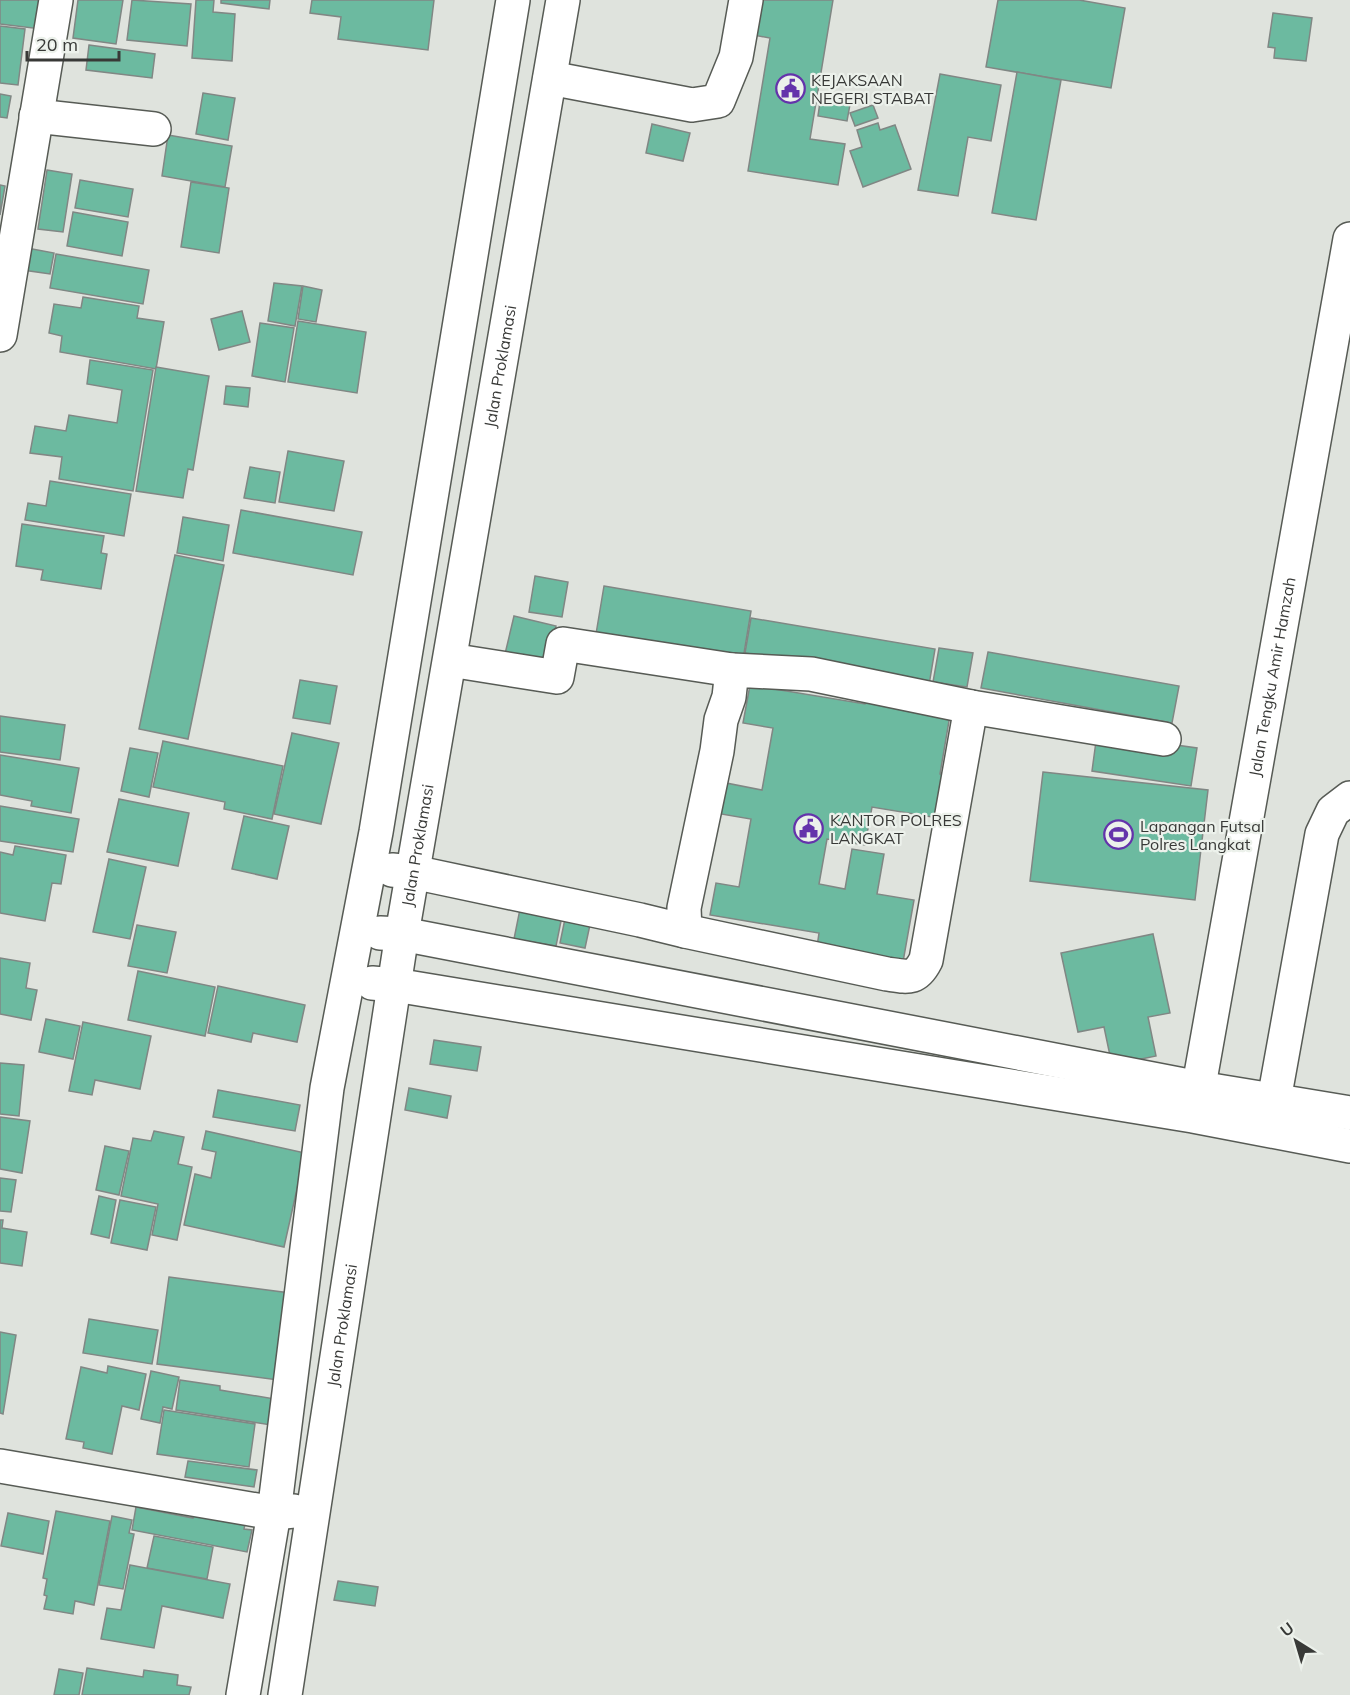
<svg xmlns="http://www.w3.org/2000/svg" width="1350" height="1695" font-family="Mulish,sans-serif">
  <style>
    .building { fill: #6cbaa0; stroke: #808784; stroke-width: 1.5 }
    .lines { fill: none; stroke-linecap: round; stroke-linejoin: round }
    .minor-casing { stroke: #575b55; stroke-width: 36 }
    .minor { stroke: #fff; stroke-width: 33 }
    .labels { text-anchor: middle; dominant-baseline: central; stroke-width: 4.5; stroke-linejoin: round; paint-order: stroke }
    .poi-label { font-size: 16px; fill: #383937; stroke: #ecf1eb; text-anchor: start }
    .street-label { font-size: 16px; fill: #383937; stroke: #ecf1eb }
  </style>
  <rect width="100%" height="100%" fill="#dfe3dd"/>
  <g class="building">
    <polygon points="0,0 45,0 41,29 0,24"/>
    <polygon points="78,0 123,0 116,44 73,38"/>
    <polygon points="132,0 191,4 187,46 127,40"/>
    <polygon points="196,0 214,0 213,12 235,14 232,61 192,58"/>
    <polygon points="221,0 270,0 269,9 221,3"/>
    <polygon points="312,0 434,0 428,50 338,39 341,17 310,13"/>
    <polygon points="753,0 833,0 810,139 845,144 838,185 748,171 770,38 748,34"/>
    <polygon points="998,0 1079,0 1125,8 1111,88 986,67"/>
    <polygon points="1273,13 1312,18 1306,61 1274,58 1275,48 1268,47"/>
    <polygon points="0,26 25,29 18,85 0,83"/>
    <polygon points="89,45 155,54 152,78 86,70"/>
    <polygon points="1017,72 1061,80 1036,220 992,213"/>
    <polygon points="940,74 1001,85 991,141 968,137 958,196 918,190"/>
    <polygon points="203,93 235,98 228,140 196,134"/>
    <polygon points="0,94 11,96 7,118 0,117"/>
    <polygon points="821,95 851,99 847,121 818,116"/>
    <polygon points="873,105 878,118 855,126 850,113"/>
    <polygon points="878,123 880,130 895,125 911,169 863,187 850,151 862,147 857,130"/>
    <polygon points="652,124 690,133 683,161 646,153"/>
    <polygon points="168,135 232,146 225,187 162,176"/>
    <polygon points="47,170 72,174 63,232 38,229"/>
    <polygon points="80,180 133,189 128,217 75,208"/>
    <polygon points="191,182 229,188 219,253 181,247"/>
    <polygon points="0,185 5,186 0,215"/>
    <polygon points="73,212 128,222 122,256 67,246"/>
    <polygon points="27,248 54,253 50,274 23,270"/>
    <polygon points="56,254 149,270 143,304 50,288"/>
    <polygon points="274,283 302,286 295,326 268,321"/>
    <polygon points="303,286 322,290 316,322 298,319"/>
    <polygon points="83,297 139,306 137,318 164,322 156,369 60,352 62,336 49,333 54,304 81,308"/>
    <polygon points="242,311 250,342 219,350 211,319"/>
    <polygon points="298,321 366,332 357,393 288,382"/>
    <polygon points="260,323 294,328 285,382 252,376"/>
    <polygon points="90,360 153,370 133,491 59,479 62,457 30,453 35,426 66,431 69,415 117,423 122,390 87,384"/>
    <polygon points="156,367 209,376 193,470 188,469 183,498 136,491"/>
    <polygon points="226,386 250,388 248,407 224,404"/>
    <polygon points="288,451 344,461 334,511 279,502"/>
    <polygon points="250,467 280,472 275,503 244,498"/>
    <polygon points="50,481 131,494 124,536 25,520 28,503 46,506"/>
    <polygon points="241,510 362,532 353,575 233,553"/>
    <polygon points="183,517 229,525 223,561 177,553"/>
    <polygon points="22,524 104,536 101,553 107,554 101,589 41,580 43,570 16,566"/>
    <polygon points="175,555 224,565 188,739 139,729"/>
    <polygon points="535,576 568,582 562,617 529,612"/>
    <polygon points="604,586 751,611 743,659 595,640"/>
    <polygon points="514,616 556,626 547,665 505,654"/>
    <polygon points="751,618 935,649 929,685 745,653"/>
    <polygon points="939,648 973,653 967,687 933,682"/>
    <polygon points="988,652 1179,686 1172,723 981,688"/>
    <polygon points="300,680 337,686 330,724 293,718"/>
    <polygon points="750,685 865,704 867,695 950,715 940,774 945,775 938,818 872,807 865,845 827,839 819,884 845,889 852,849 884,854 877,894 914,900 903,962 817,947 819,933 710,915 716,883 739,887 751,819 721,814 726,783 762,790 773,728 743,723"/>
    <polygon points="0,716 65,725 60,760 0,752"/>
    <polygon points="292,733 339,743 321,824 274,814"/>
    <polygon points="1097,734 1197,748 1191,786 1092,771"/>
    <polygon points="163,741 283,766 272,819 224,809 225,802 153,787"/>
    <polygon points="130,748 158,753 149,797 121,791"/>
    <polygon points="0,755 79,768 71,813 31,806 32,801 0,795"/>
    <polygon points="1043,772 1208,790 1195,900 1030,881"/>
    <polygon points="119,799 189,813 178,866 107,852"/>
    <polygon points="0,806 79,819 73,852 0,841"/>
    <polygon points="244,816 289,826 277,879 232,869"/>
    <polygon points="15,846 66,855 61,884 52,883 45,921 0,913 0,852 13,855"/>
    <polygon points="109,859 146,867 130,939 93,932"/>
    <polygon points="520,909 562,916 556,946 514,939"/>
    <polygon points="566,914 591,920 585,948 560,943"/>
    <polygon points="137,925 176,932 167,973 128,966"/>
    <polygon points="1153,934 1170,1013 1148,1017 1156,1056 1112,1065 1104,1027 1078,1032 1061,953"/>
    <polygon points="0,958 30,963 26,988 37,990 31,1020 0,1014"/>
    <polygon points="138,971 215,987 205,1036 128,1020"/>
    <polygon points="218,986 305,1005 297,1042 253,1033 251,1042 208,1033"/>
    <polygon points="46,1019 80,1026 73,1059 39,1052"/>
    <polygon points="83,1022 151,1036 140,1089 95,1080 92,1095 69,1091"/>
    <polygon points="434,1040 481,1047 477,1071 430,1064"/>
    <polygon points="0,1063 24,1065 19,1116 0,1114"/>
    <polygon points="409,1088 451,1096 447,1118 405,1110"/>
    <polygon points="218,1090 300,1105 295,1131 213,1117"/>
    <polygon points="0,1117 30,1121 22,1173 0,1169"/>
    <polygon points="154,1131 184,1137 178,1164 192,1167 177,1240 152,1235 158,1204 121,1196 133,1138 151,1141"/>
    <polygon points="206,1131 305,1153 284,1247 184,1225 195,1174 211,1178 216,1152 202,1149"/>
    <polygon points="105,1146 129,1151 119,1195 96,1190"/>
    <polygon points="0,1178 16,1180 11,1212 0,1211"/>
    <polygon points="99,1196 116,1200 109,1238 91,1234"/>
    <polygon points="120,1200 156,1207 147,1250 111,1243"/>
    <polygon points="0,1220 3,1220 2,1228 27,1232 22,1266 0,1263"/>
    <polygon points="169,1277 290,1293 278,1380 157,1364"/>
    <polygon points="89,1319 158,1330 152,1364 83,1353"/>
    <polygon points="0,1332 16,1335 3,1414 0,1413"/>
    <polygon points="108,1366 146,1374 139,1410 122,1406 112,1454 83,1448 84,1442 66,1439 81,1367 107,1373"/>
    <polygon points="151,1371 179,1377 172,1409 163,1407 160,1423 141,1419"/>
    <polygon points="180,1380 220,1386 220,1390 275,1399 271,1425 176,1410"/>
    <polygon points="164,1410 255,1424 249,1467 157,1454"/>
    <polygon points="188,1461 257,1470 254,1487 185,1477"/>
    <polygon points="195,1504 247,1514 244,1529 252,1530 247,1552 132,1530 136,1507 193,1518"/>
    <polygon points="56,1511 110,1521 94,1605 75,1601 73,1614 44,1609 47,1596 44,1595 47,1579 43,1578"/>
    <polygon points="8,1513 49,1521 43,1554 1,1546"/>
    <polygon points="112,1516 132,1520 129,1533 134,1534 123,1589 99,1585"/>
    <polygon points="154,1536 213,1547 207,1579 147,1568"/>
    <polygon points="130,1565 230,1584 223,1618 162,1606 154,1648 101,1639 107,1608 121,1610"/>
    <polygon points="338,1581 378,1587 375,1606 334,1600"/>
    <polygon points="87,1668 143,1677 144,1670 178,1675 177,1685 191,1687 189,1695 82,1695"/>
    <polygon points="59,1669 83,1673 79,1695 54,1695"/>
  </g>
  <g class="lines">
    <defs>
      <g id="minor">
        <polyline points="550,78 692,105 718,101 736,57 746,0"/>
        <polyline points="36,116 154,129"/>
        <polyline points="0,335 56,0"/>
        <polyline points="450,660 557,677 563,644 732,670"/>
        <polyline points="392,870 413,872 640,920 685,931 684,908 717,751 721,720 729,697 732,670 811,674 971,707 1164,739"/>
        <path d="M685,931L887,974C908,977 916,980 926,960L971,707"/>
        <polyline points="380,933 402,934 1199,1088 1350,1113"/>
        <polyline points="372,983 395,985 1193,1116 1350,1146"/>
        <polyline points="1274,1100 1322,834 1333,811 1350,798"/>
        <path id="s1" d="M1195,1108L1350,239"/>
        <polyline points="0,1466 274,1513 294,1511"/>
        <polyline points="243,1695 274,1513 327,1088 376,832 513,0"/>
        <path id="s2" d="M285,1695L402,934L563,0"/>
      </g>
    </defs>
    <use href="#minor" class="minor-casing"/>
    <use href="#minor" class="minor"/>
  </g>
  <defs>
    <symbol id="civic-ring" viewBox="-11 -11 22 22"><circle r="9.5" fill="#ecf1eb" stroke="#6433ab" stroke-width="1.5"/><path d="M-.6-6.5H3V-4.5H.6V-3L4-1V1h2V6H-6V1h2V-1L-.6-3ZM-1.2 2.5V6h2.4V2.5Z" fill="#6433ab"/></symbol>
    <symbol id="stadium-ring" viewBox="-11 -11 22 22"><circle r="9.5" fill="#ecf1eb" stroke="#6433ab" stroke-width="1.5"/><path d="M0-5a6.5 5 0 1 0 0 10a6.5 5 0 1 0 0-10ZM-3.5-1.8h7v3.6h-7Z" fill="#6433ab"/></symbol>
  </defs>
  <g fill-rule="evenodd">
    <use href="#civic-ring" x="774" y="72" width="33" height="33"/>
    <use href="#civic-ring" x="792" y="812" width="33" height="33"/>
    <use href="#stadium-ring" x="1102" y="818" width="33" height="33"/>
  </g>
  <g class="labels">
    <g class="poi-label">
      <text x="811" y="80">KEJAKSAAN<tspan x="811" dy="18">NEGERI STABAT</tspan></text>
      <text x="830" y="820">KANTOR POLRES<tspan x="830" dy="18">LANGKAT</tspan></text>
      <text x="1140" y="826">Lapangan Futsal<tspan x="1140" dy="18">Polres Langkat</tspan></text>
    </g>
    <g class="street-label">
      <text stroke="none"><textPath href="#s2" startOffset="1346">Jalan Proklamasi</textPath></text>
      <text stroke="none"><textPath href="#s1" startOffset="438">Jalan Tengku Amir Hamzah</textPath></text>
      <text stroke="none"><textPath href="#s2" startOffset="860">Jalan Proklamasi</textPath></text>
      <text stroke="none"><textPath href="#s2" startOffset="374">Jalan Proklamasi</textPath></text>
    </g>
  </g>
  <g transform="translate(1296 1641) rotate(323)" stroke="#ecf1eb" stroke-width="4.5" paint-order="stroke">
  <path d="M0-4.5L10 22L0 15L-10 22Z" fill="#383937"/>
  <text y="-9" font-size="16" font-weight="bold" text-anchor="middle" fill="#383937">U</text>
  </g>
  <path d="M27 51v9h92v-9" fill="none" stroke="#383937" stroke-width="3"/>
  <text x="36" y="51" font-size="18" fill="#383937" stroke="#ecf1eb" stroke-width="4.5" paint-order="stroke">20 m</text>
</svg>
